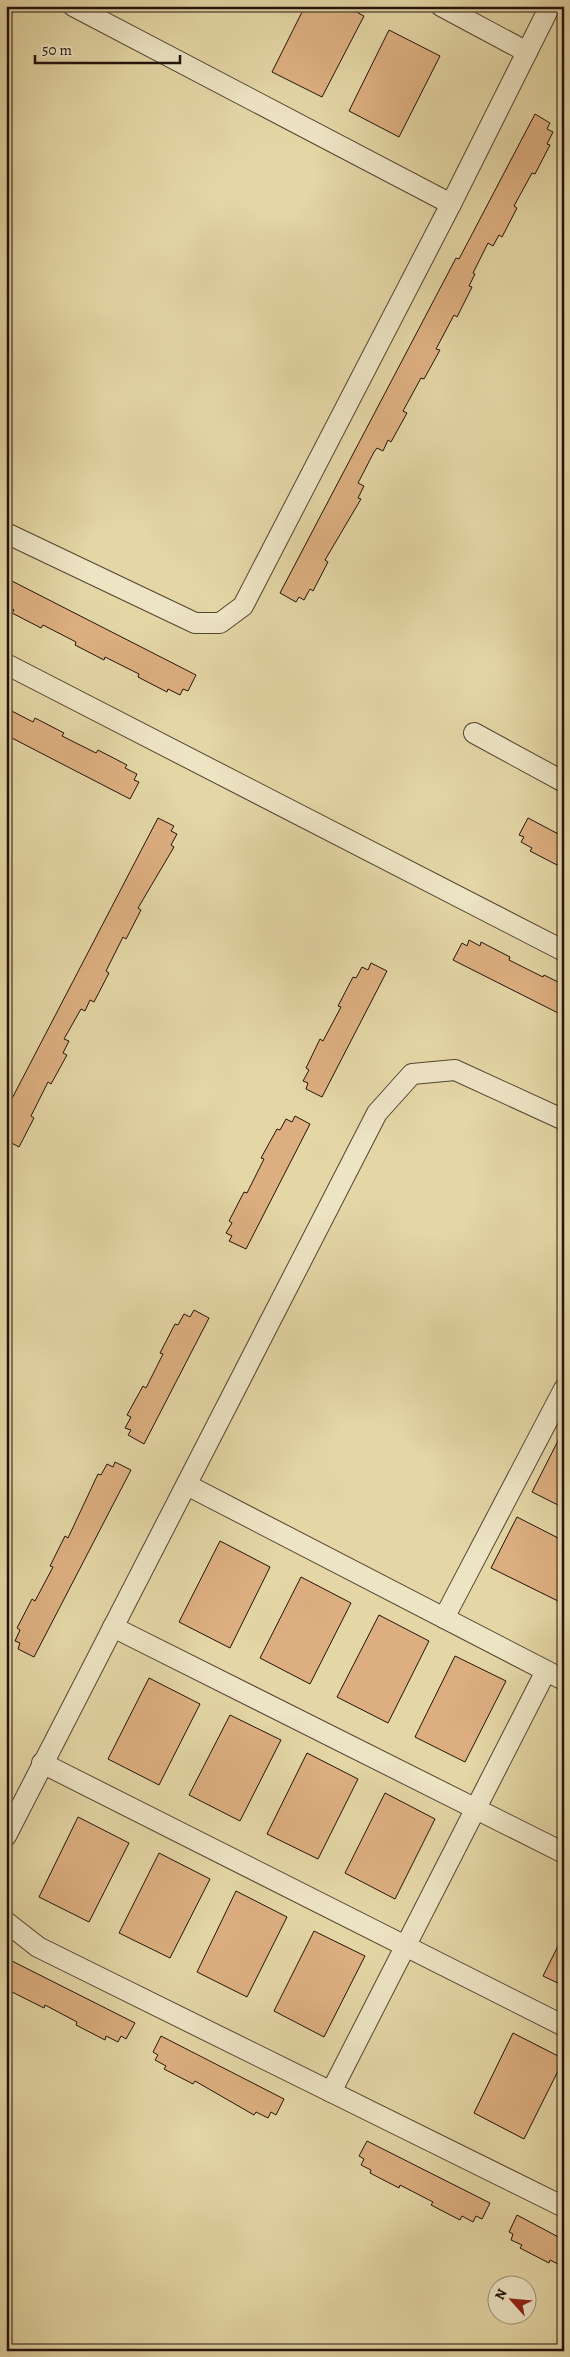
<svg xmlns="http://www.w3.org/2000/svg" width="570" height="2357" font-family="Alegreya,serif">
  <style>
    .building { fill: #ddaf80; stroke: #23130c }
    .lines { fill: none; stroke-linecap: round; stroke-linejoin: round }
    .minor-casing { stroke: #534432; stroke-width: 22 }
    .minor { stroke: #ede4c4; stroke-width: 20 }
  </style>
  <rect width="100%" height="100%" fill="#e4d6a5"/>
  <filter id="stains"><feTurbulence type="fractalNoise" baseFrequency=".004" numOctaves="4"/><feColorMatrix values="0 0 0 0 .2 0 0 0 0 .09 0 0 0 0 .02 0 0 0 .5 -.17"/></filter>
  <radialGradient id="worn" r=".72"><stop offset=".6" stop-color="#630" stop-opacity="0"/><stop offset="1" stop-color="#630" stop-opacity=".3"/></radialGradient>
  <g class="building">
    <polygon points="305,6 345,6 364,16 322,97 272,72"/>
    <polygon points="389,30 440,56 399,137 349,111"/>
    <polygon points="535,114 550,123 547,129 553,132 547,144 550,145 535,174 532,173 514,206 517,208 502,237 499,235 493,246 488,243 473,273 475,274 469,286 472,287 457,317 454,315 436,349 440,350 424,379 421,378 403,411 407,413 391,442 388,440 383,451 377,448 374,452 358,483 364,486 358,498 361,499 325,560 328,562 313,591 310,589 304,600 299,597 296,602 280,593 456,258 459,259"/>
    <polygon points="6,578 196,675 188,691 183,689 180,695 168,689 167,692 138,677 139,674 105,657 104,660 75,645 76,642 43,625 41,628 12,613 14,610 6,606"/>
    <polygon points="6,708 33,722 35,718 64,733 62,736 96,753 98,750 127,765 125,768 137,774 134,780 139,782 130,799 6,735"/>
    <polygon points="158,818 174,826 171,831 177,834 171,845 174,847 138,908 141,910 126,939 123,937 106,971 109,973 94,1002 90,1000 85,1011 81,1009 64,1039 69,1041 63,1053 67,1055 51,1084 48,1082 31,1116 34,1118 19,1147 6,1140 6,1110"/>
    <polygon points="528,818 564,837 564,857 559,866 530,851 532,848 521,842 524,837 519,835"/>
    <polygon points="469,940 480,946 481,942 510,957 509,960 543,977 544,975 564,985 564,1016 453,960 462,943 467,946"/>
    <polygon points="371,963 387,971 322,1097 306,1089 308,1083 303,1081 309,1070 306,1068 320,1039 323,1041 341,1007 338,1006 353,977 356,978 362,967 368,970"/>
    <polygon points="295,1116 310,1124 246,1249 229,1241 232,1236 226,1233 232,1223 229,1221 244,1192 247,1193 264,1159 261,1158 277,1129 280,1130 286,1119 292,1122"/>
    <polygon points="194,1310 209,1318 144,1444 128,1435 131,1430 125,1428 131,1417 127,1415 143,1386 146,1388 163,1354 160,1353 175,1324 178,1325 184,1314 190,1317"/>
    <polygon points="564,1429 564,1508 532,1492"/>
    <polygon points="115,1462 131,1470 34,1657 18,1649 20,1643 15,1641 20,1630 17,1628 32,1599 35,1601 53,1567 50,1566 65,1536 68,1538 98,1474 101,1475 107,1464 113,1467"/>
    <polygon points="517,1517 564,1541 564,1604 491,1568"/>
    <polygon points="220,1541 270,1567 230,1648 179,1622"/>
    <polygon points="301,1577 351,1603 310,1684 260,1658"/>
    <polygon points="379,1615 429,1641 388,1723 337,1697"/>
    <polygon points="455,1656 506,1681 465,1762 415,1737"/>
    <polygon points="149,1678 200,1704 159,1785 108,1759"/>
    <polygon points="230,1715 281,1740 240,1821 189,1795"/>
    <polygon points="307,1753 358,1779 318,1859 267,1834"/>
    <polygon points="385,1793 435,1819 395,1899 345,1873"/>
    <polygon points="78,1817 129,1843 89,1922 39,1897"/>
    <polygon points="159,1853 210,1879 170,1958 119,1933"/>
    <polygon points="236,1891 287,1917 247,1997 197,1972"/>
    <polygon points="314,1931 365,1956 324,2037 274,2011"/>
    <polygon points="564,1934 564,1986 543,1976"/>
    <polygon points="6,1958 135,2023 126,2039 121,2036 118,2042 106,2036 105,2040 76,2025 77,2022 45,2005 44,2008 6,1989"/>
    <polygon points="513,2033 564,2059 524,2139 474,2113"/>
    <polygon points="161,2036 284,2099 276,2115 271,2112 268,2118 256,2112 254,2115 195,2081 193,2084 164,2069 166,2066 155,2060 158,2055 153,2052"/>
    <polygon points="367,2141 490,2203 482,2219 476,2216 473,2222 462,2216 460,2220 431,2205 433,2202 400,2185 399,2188 370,2173 371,2170 361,2165 364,2159 359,2156"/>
    <polygon points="517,2215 564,2240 564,2267 550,2260 549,2263 520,2248 522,2245 511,2240 513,2234 509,2232"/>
  </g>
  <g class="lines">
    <defs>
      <g id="minor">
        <polyline points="73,6 451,204"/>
        <polyline points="441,6 527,52"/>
        <polyline points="6,533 195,623 220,623 243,606 451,204 550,6"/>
        <polyline points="6,664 564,951"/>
        <polyline points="474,733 564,782"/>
        <polyline points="187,1485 564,1680"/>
        <polyline points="444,1618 564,1389"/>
        <polyline points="113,1627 564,1853"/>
        <polyline points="42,1763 564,2026"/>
        <polyline points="6,1836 377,1113 412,1074 455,1070 564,1120"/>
        <polyline points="6,1922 38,1947 564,2207"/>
        <polyline points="331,2092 546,1671"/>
      </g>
    </defs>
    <use href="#minor" class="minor-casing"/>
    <use href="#minor" class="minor"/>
  </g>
  <rect width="570" height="2357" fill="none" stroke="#e4d6a5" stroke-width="25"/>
  <rect x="8" y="8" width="555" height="2342" fill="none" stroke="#23130c" stroke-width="2.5"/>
  <rect x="12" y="12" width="545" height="2332" fill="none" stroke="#23130c"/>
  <g transform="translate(512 2300) rotate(297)"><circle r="24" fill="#ede4c4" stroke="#9c907a"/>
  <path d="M0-4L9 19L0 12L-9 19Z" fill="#8f2418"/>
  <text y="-8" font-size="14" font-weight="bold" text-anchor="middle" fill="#23130c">N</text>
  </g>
  <path d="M35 55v8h145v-8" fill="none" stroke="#23130c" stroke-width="2.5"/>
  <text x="42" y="55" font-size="15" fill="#23130c" stroke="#ede4c4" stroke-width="4" paint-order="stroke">50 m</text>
  <rect width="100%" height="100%" filter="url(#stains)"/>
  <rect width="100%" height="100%" fill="url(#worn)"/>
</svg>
